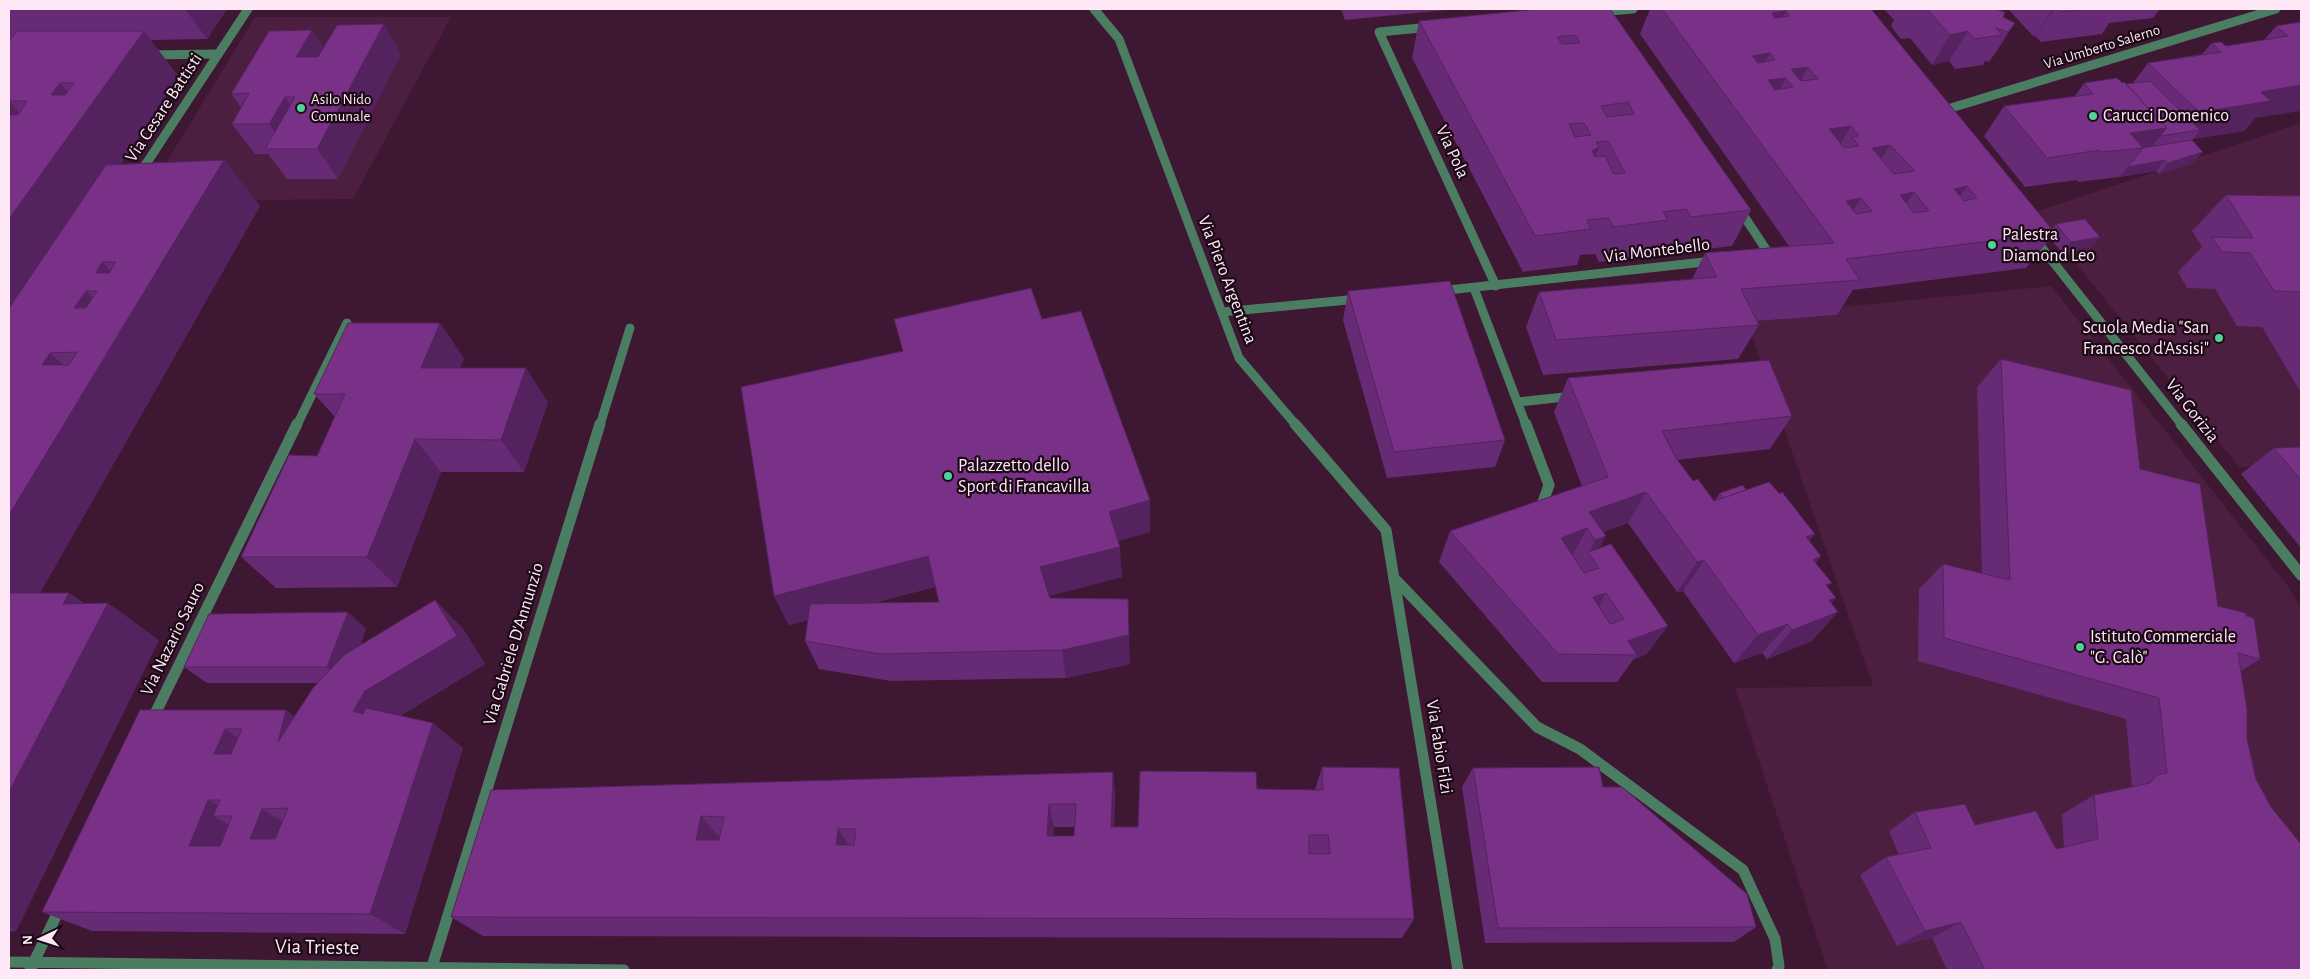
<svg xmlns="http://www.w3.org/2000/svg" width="2310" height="979" font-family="'Alegreya Sans',sans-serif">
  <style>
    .built { fill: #4c1e3f }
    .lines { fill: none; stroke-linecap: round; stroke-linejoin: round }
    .lane { stroke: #4b7d63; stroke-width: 9 }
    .street-far1 { stroke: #4b7d63; stroke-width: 9 }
    .street { stroke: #4b7d63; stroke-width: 11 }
    .wall { fill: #672a74; fill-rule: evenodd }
    .shaded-wall { fill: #54225e }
    .building { fill: #783187; stroke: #54225e; fill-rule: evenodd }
    .poi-dot { fill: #51d398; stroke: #1b0915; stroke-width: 2 }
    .labels { text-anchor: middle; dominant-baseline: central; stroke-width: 4.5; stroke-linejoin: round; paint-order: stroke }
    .far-street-label { font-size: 15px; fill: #fee8f5; stroke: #1b0915 }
    .far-poi-label { font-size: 15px; fill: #fee8f5; stroke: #1b0915; text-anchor: start }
    .street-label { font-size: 18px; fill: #fee8f5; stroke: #1b0915 }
    .poi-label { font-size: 18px; fill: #fee8f5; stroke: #1b0915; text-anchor: start }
    .near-street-label { font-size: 21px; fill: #fee8f5; stroke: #1b0915 }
  </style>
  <rect width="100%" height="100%" fill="#3e1733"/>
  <g class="built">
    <polygon points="255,17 451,17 353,199 143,201"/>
    <polygon points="2301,123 2301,465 2239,467 2035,212"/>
    <polygon points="2051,286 2287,585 2301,608 2301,970 1828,970 1735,688 1873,686 1747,322 1837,315 1832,308"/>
  </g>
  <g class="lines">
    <polyline class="lane" points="1518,402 1574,396"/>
    <g class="street-far1">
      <polyline points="1094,9 1119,39 1239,358 1296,425"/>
      <polyline points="1599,12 1633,9"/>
      <polyline points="1431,27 1379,32 1496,286"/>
      <polyline points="150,55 218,54"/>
      <polyline points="1941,111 2276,9"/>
      <polyline points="140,173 248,9"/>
      <polyline points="1740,210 1769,254 1765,254"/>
      <polyline points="2035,239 2182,425"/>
      <polyline points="1474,288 1526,425"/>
      <polyline points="1439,291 1713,261"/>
      <polyline points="1222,312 1358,299"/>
      <polyline points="297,425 347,323"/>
      <polyline points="600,425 630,328"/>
    </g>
    <g class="street">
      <polyline points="1295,424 1386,530 1458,970"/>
      <polyline points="1526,424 1549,485 1543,502 1538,509"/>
      <polyline points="2181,424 2301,575"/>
      <polyline points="1394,578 1537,727 1580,749 1743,870 1775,939 1779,966 1777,970"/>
      <polyline points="152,720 297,424"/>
      <polyline points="9,962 624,970"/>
      <polyline points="30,970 61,906"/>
      <polyline points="431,970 600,424"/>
    </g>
  </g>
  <g class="wall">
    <polygon points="9,9 227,9 207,39 150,40 179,77 121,164 224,160 260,206 40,593 69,593 84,603 159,640 16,931 9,931 9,41 10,40 9,38"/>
    <polygon points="1341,9 1456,9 1345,20"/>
    <polygon points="1610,9 1751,210 1732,246 1674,253 1669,245 1656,247 1651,256 1599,262 1595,254 1580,255 1577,265 1523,272 1412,58 1419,21"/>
    <polygon points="1650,9 1871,9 2052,229 2056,224 2100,237 2091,247 2062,252 2050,239 2026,268 1853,290 1837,315 1757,321 1759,325 1738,359 1543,375 1526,327 1539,292 1692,279 1705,253 1789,246 1640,34"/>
    <polygon points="1884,9 1995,9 2003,17 2015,23 1989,62 1985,61 1983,65 1955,69 1949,61 1932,65 1910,38 1901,39 1891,26 1894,20"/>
    <polygon points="2008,9 2160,9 2153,18 2109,23 2102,34 2041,42 2035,36 2034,37"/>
    <polygon points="2301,22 2255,118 2244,131 2193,139 2192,140 2193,163 2159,174 2156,171 2119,177 2078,182 2077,180 2025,187 1984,136 2004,106 2075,96 2084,83 2126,84 2132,84 2148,63 2202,54 2212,43 2226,46 2264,40 2276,26"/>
    <polygon points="312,30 323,48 401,54 338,179 287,179 268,154 255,154 232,124 241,107 231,94"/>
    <polygon points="2226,195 2301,196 2301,393 2262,327 2237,326 2215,289 2187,288 2178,272 2202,247 2192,231"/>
    <polygon points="1348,291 1505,440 1495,467 1387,478 1343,320"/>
    <path d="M1042,319L1150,500V532L1118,541L1122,577L1049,596L1050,598L1130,664L1066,678L891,681L819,669L805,641L808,620L789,625L774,596L902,352ZM935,587L939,602L874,603L904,595Z"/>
    <polygon points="464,358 460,368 548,402 524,472 441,472 397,587 276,588 241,557 317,456 335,417 314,394"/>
    <polygon points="2001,359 2140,469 2218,606 2246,616 2260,659 2241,671 2247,739 2301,970 1947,970 1932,938 1897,946 1860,875 1886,857 1899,855 1889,831 1915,812 1975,825 2056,849 2064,847 2062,814 2094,795 2132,787 2126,719 1918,661 1919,589 1943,564 1982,574 1977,387"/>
    <polygon points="1568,378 1792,416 1770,449 1677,460 1693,481 1714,501 1720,493 1746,490 1809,541 1821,556 1816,563 1828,588 1831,603 1812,641 1767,659 1762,653 1734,663 1683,591 1677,592 1628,523 1603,532 1599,548 1647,654 1633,660 1617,682 1542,682 1439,562 1450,531 1582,486 1554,412"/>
    <polygon points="2301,447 2301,548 2241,474 2274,448"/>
    <polygon points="366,629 360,646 463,629 485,664 400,716 463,748 405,934 92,931 42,912 140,710 294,716 318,683 207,683 184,667"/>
    <path d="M1322,767L1414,919L1402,938L483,936L451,917L491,790L1113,772L1115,796L1114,827H1138L1257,789L1315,790ZM1054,827H1075L1074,836H1053Z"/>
    <polygon points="1473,768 1603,787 1756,927 1734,942 1485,943 1462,787"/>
  </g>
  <g class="shaded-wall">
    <polygon points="185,9 227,9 207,39"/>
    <polygon points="2053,9 2054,9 2035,36 2034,37"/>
    <polygon points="1786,11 1768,49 1772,13"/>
    <polygon points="2015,23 1996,53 1989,62 2008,32"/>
    <polygon points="384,24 401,54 338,179 317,149"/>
    <polygon points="312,30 331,60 296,57"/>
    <polygon points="144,31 179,77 9,332 9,219 51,95 60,83 86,112"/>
    <polygon points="1968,31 1949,61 1932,65 1950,35"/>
    <polygon points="1770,53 1752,90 1752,56"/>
    <polygon points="1808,67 1789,104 1793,87 1791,69"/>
    <polygon points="1786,78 1767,115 1768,80"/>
    <polygon points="2301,85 2301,111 2255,118 2244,131 2193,139 2200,130 2181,133 2199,112 2261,92"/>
    <polygon points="285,97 305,127 288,149 269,124"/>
    <polygon points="9,101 52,147 9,126"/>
    <polygon points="1851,126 1830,162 1829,129"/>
    <polygon points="2167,128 2143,157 2143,148 2130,133"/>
    <polygon points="1890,145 1868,181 1872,148"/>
    <polygon points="1599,147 1585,184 1592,151"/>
    <polygon points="2203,152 2193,163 2159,174 2168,163"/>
    <polygon points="224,160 260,206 19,630 9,623 9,515 42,365 50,353 87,386 74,308 86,291 123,327 96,273 102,262 139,300"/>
    <polygon points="2165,160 2156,171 2119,177 2128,167"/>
    <polygon points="1967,186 1942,223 1954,189"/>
    <polygon points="1914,192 1890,229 1900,195"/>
    <polygon points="1861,198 1839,234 1846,201"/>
    <polygon points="2100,237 2091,247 2062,252 2071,242"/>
    <polygon points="440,323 464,358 446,402 421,368"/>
    <polygon points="526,368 548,402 524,472 501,440"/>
    <polygon points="415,439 441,472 397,587 367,557"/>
    <polygon points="1646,492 1628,523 1593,536 1587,528 1571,559 1561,538 1589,512"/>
    <polygon points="1150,500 1150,532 1111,543 1109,512"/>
    <polygon points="1815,534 1790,565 1806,537"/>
    <polygon points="1606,536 1593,560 1589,553 1595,540"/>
    <polygon points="1120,547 1122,577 1045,597 1040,567"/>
    <polygon points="928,556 937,586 789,625 774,596"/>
    <polygon points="1821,556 1796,587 1813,560"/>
    <polygon points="1704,560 1683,591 1677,592 1697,562"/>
    <polygon points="69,593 101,616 108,603 159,640 16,931 9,928 9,791 63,604"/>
    <polygon points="1606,593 1589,622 1593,597"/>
    <polygon points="1836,598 1813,622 1838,612 1812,641 1767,659 1792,630 1829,600"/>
    <polygon points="1128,599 1130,664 1066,678 1062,650"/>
    <polygon points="435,600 463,629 485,664 397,718 386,738 353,711 365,691"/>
    <polygon points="348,612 366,629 346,683 327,667"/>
    <polygon points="1788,624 1762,653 1734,663 1758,635"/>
    <polygon points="1668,626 1647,654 1633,660 1637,655 1628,641"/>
    <polygon points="286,710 321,736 278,742"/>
    <polygon points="433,723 463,748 405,934 370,914"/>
    <polygon points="225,729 263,754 214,754"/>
    <polygon points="1113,772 1115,796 1113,850 1111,827"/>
    <polygon points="208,800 248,823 232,816 213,816 244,833 231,868 189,846"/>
    <polygon points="1049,804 1054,827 1052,858 1047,836"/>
    <polygon points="262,809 300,832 289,861 250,839"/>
    <polygon points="701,816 721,839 716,862 696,840"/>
    <polygon points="838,829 852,851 836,845"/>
    <polygon points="1961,922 1932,938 1897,946 1925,931"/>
  </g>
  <g class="building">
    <path d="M1538,9H1610L1751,210L1691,217L1686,209L1663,212L1668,220L1613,227L1609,218L1587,220L1591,229L1535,236L1419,21ZM1575,35L1580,43L1562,44L1557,37ZM1628,102L1634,114L1607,117L1601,106ZM1584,123L1591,135L1575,137L1569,124ZM1608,141L1625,173L1614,174L1605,156L1595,157L1592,151L1599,147L1596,142Z"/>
    <path d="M1662,9H1871L2055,233L1846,259L1860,280L1741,289L1759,325L1556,340L1539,292L1717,277L1705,253L1834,243ZM1786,11L1789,16L1775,18L1772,13ZM1770,53L1775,60L1758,63L1752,56ZM1808,67L1818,79L1801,81L1791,69ZM1786,78L1793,87L1775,90L1768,80ZM1851,126L1859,136L1852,137L1859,146L1844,148L1829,129ZM1890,145L1915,171L1894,174L1872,148ZM1967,186L1977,198L1964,201L1954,189ZM1914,192L1929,211L1914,213L1900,195ZM1861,198L1872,211L1856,214L1846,201Z"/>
    <polygon points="1927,9 1995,9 2005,12 2003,17 2015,23 2008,32 1996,28 2002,35 1974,39 1968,31 1950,35"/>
    <polygon points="2058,9 2085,9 2061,12"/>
    <polygon points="2301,22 2301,85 2261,92 2271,101 2199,112 2148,63 2221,52 2212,43 2221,42 2226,46 2288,36 2276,26"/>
    <polygon points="384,24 317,149 265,149 295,97 285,97 269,124 232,124 249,93 231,94 269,31 312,30 296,57 318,57 337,25"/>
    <path d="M17,31H144L9,219V115H18L27,101H9V102V75L10,73H9V41ZM60,83H74L65,95H51Z"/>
    <polygon points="2117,78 2122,83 2124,82 2167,128 2130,133 2143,148 2102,152 2100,150 2047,158 2004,106 2093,94 2084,83"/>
    <polygon points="2150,81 2200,130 2160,136 2167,128 2126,84"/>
    <polygon points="2192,140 2203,152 2168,163 2165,160 2128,167 2143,148 2142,148"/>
    <path d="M224,160L9,515V308L106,165ZM102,262H116L109,273H96ZM86,291H97L86,308H74ZM77,352L69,365H42L50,353Z"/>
    <polygon points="2226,195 2301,196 2301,294 2300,292 2274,291 2250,253 2222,252 2212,237 2253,238"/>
    <polygon points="2085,219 2100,237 2071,242 2056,224"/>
    <polygon points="1450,281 1505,440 1394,452 1348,291"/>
    <polygon points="1031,288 1042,319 1081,311 1150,500 1109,512 1120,547 1040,567 1050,598 1128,599 1129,635 1062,650 880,654 805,641 810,604 939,602 928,556 774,596 741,387 903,351 894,319"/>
    <polygon points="348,323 440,323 421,368 526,368 501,440 415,439 367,557 241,557 289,455 317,456 345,394 314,394"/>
    <polygon points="2001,359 2131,390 2140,469 2200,484 2218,606 2246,613 2246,616 2254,618 2260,659 2238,653 2247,709 2247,739 2256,779 2271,807 2301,844 2301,970 1985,970 1961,922 1925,931 1886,857 1931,848 1915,812 1965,804 1975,825 2036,811 2056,849 2098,839 2094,795 2150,783 2157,775 2167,773 2159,698 1944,638 1943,564 2010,580"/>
    <path d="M1769,360L1792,416L1662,431L1676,458L1693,481L1698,479L1714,501L1769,482L1780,494L1782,492L1815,534L1806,537L1821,556L1813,560L1832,583L1826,585L1836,598L1829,600L1838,612L1792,630L1788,624L1758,635L1704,560L1697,562L1646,492L1589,512L1606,536L1595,540L1587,528L1561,538L1584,573L1599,568L1588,552L1611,544L1668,626L1628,641L1637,655L1558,654L1450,531L1608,477L1568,378ZM1606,593L1624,619L1610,624L1593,597Z"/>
    <polygon points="2301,447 2301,480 2274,448"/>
    <polygon points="1743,485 1746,490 1723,498 1720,493"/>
    <polygon points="9,593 69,593 63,604 108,603 9,792"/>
    <path d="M435,600L457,636L365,691L353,711L363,714L366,708L433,723L370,914L42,912L140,710H286L278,742L313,688L344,655ZM225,729H242L231,754H214ZM208,800H220L213,816H232L220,846H189ZM288,808L275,839H250L262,809Z"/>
    <polygon points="348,612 327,667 184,667 209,614"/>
    <path d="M1322,767L1399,768L1414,919L451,917L491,790L1113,772L1111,827H1138L1140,771L1256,772L1257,789L1323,790ZM1049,804H1076L1074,836H1047ZM701,816L724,817L719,840H696ZM838,829H856L854,845H836ZM1309,835H1328L1330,854H1309Z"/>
    <polygon points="1599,767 1603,787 1622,787 1747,894 1756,927 1498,928 1473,768"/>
  </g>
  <g class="poi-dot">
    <circle cx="301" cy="108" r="5"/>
    <circle cx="2093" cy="116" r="5"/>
    <circle cx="1992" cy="245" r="5"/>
    <circle cx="2219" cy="338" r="5"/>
    <circle cx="948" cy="476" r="5"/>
    <circle cx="2080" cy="647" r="5"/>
  </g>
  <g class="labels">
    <g class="far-street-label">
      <text transform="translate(2102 47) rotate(-17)">Via Umberto Salerno</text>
    </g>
    <g class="far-poi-label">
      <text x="311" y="99">Asilo Nido<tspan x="311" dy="17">Comunale</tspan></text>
    </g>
    <g class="street-label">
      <text transform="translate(164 108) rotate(-57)">Via Cesare Battisti</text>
      <text transform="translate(1452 152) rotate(65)">Via Pola</text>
      <text transform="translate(1657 251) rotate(-7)">Via Montebello</text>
      <text transform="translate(1227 280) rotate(69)">Via Piero Argentina</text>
      <text transform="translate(2192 411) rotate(52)">Via Gorizia</text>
      <text transform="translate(173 639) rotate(-64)">Via Nazario Sauro</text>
      <text transform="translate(514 644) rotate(-73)">Via Gabriele D'Annunzio</text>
      <text transform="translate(1439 747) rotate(81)">Via Fabio Filzi</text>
    </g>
    <g class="poi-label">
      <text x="2103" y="116">Carucci Domenico</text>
      <text x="2002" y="235">Palestra<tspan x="2002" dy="21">Diamond Leo</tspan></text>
      <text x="2209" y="328" text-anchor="end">Scuola Media "San<tspan x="2209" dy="21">Francesco d'Assisi"</tspan></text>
      <text x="958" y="466">Palazzetto dello<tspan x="958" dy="21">Sport di Francavilla</tspan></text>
      <text x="2090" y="637">Istituto Commerciale<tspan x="2090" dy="21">"G. Calò"</tspan></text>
    </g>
    <g class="near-street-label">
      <text transform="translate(317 947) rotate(1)">Via Trieste</text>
    </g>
  </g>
  <rect width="2310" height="979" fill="none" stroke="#fee8f5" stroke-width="20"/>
  <g transform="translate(40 939) rotate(266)" stroke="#1b0915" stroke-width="4" paint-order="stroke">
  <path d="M0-4L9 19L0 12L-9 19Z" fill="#fee8f5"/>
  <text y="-8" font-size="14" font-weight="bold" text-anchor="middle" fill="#fee8f5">N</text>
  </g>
</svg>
